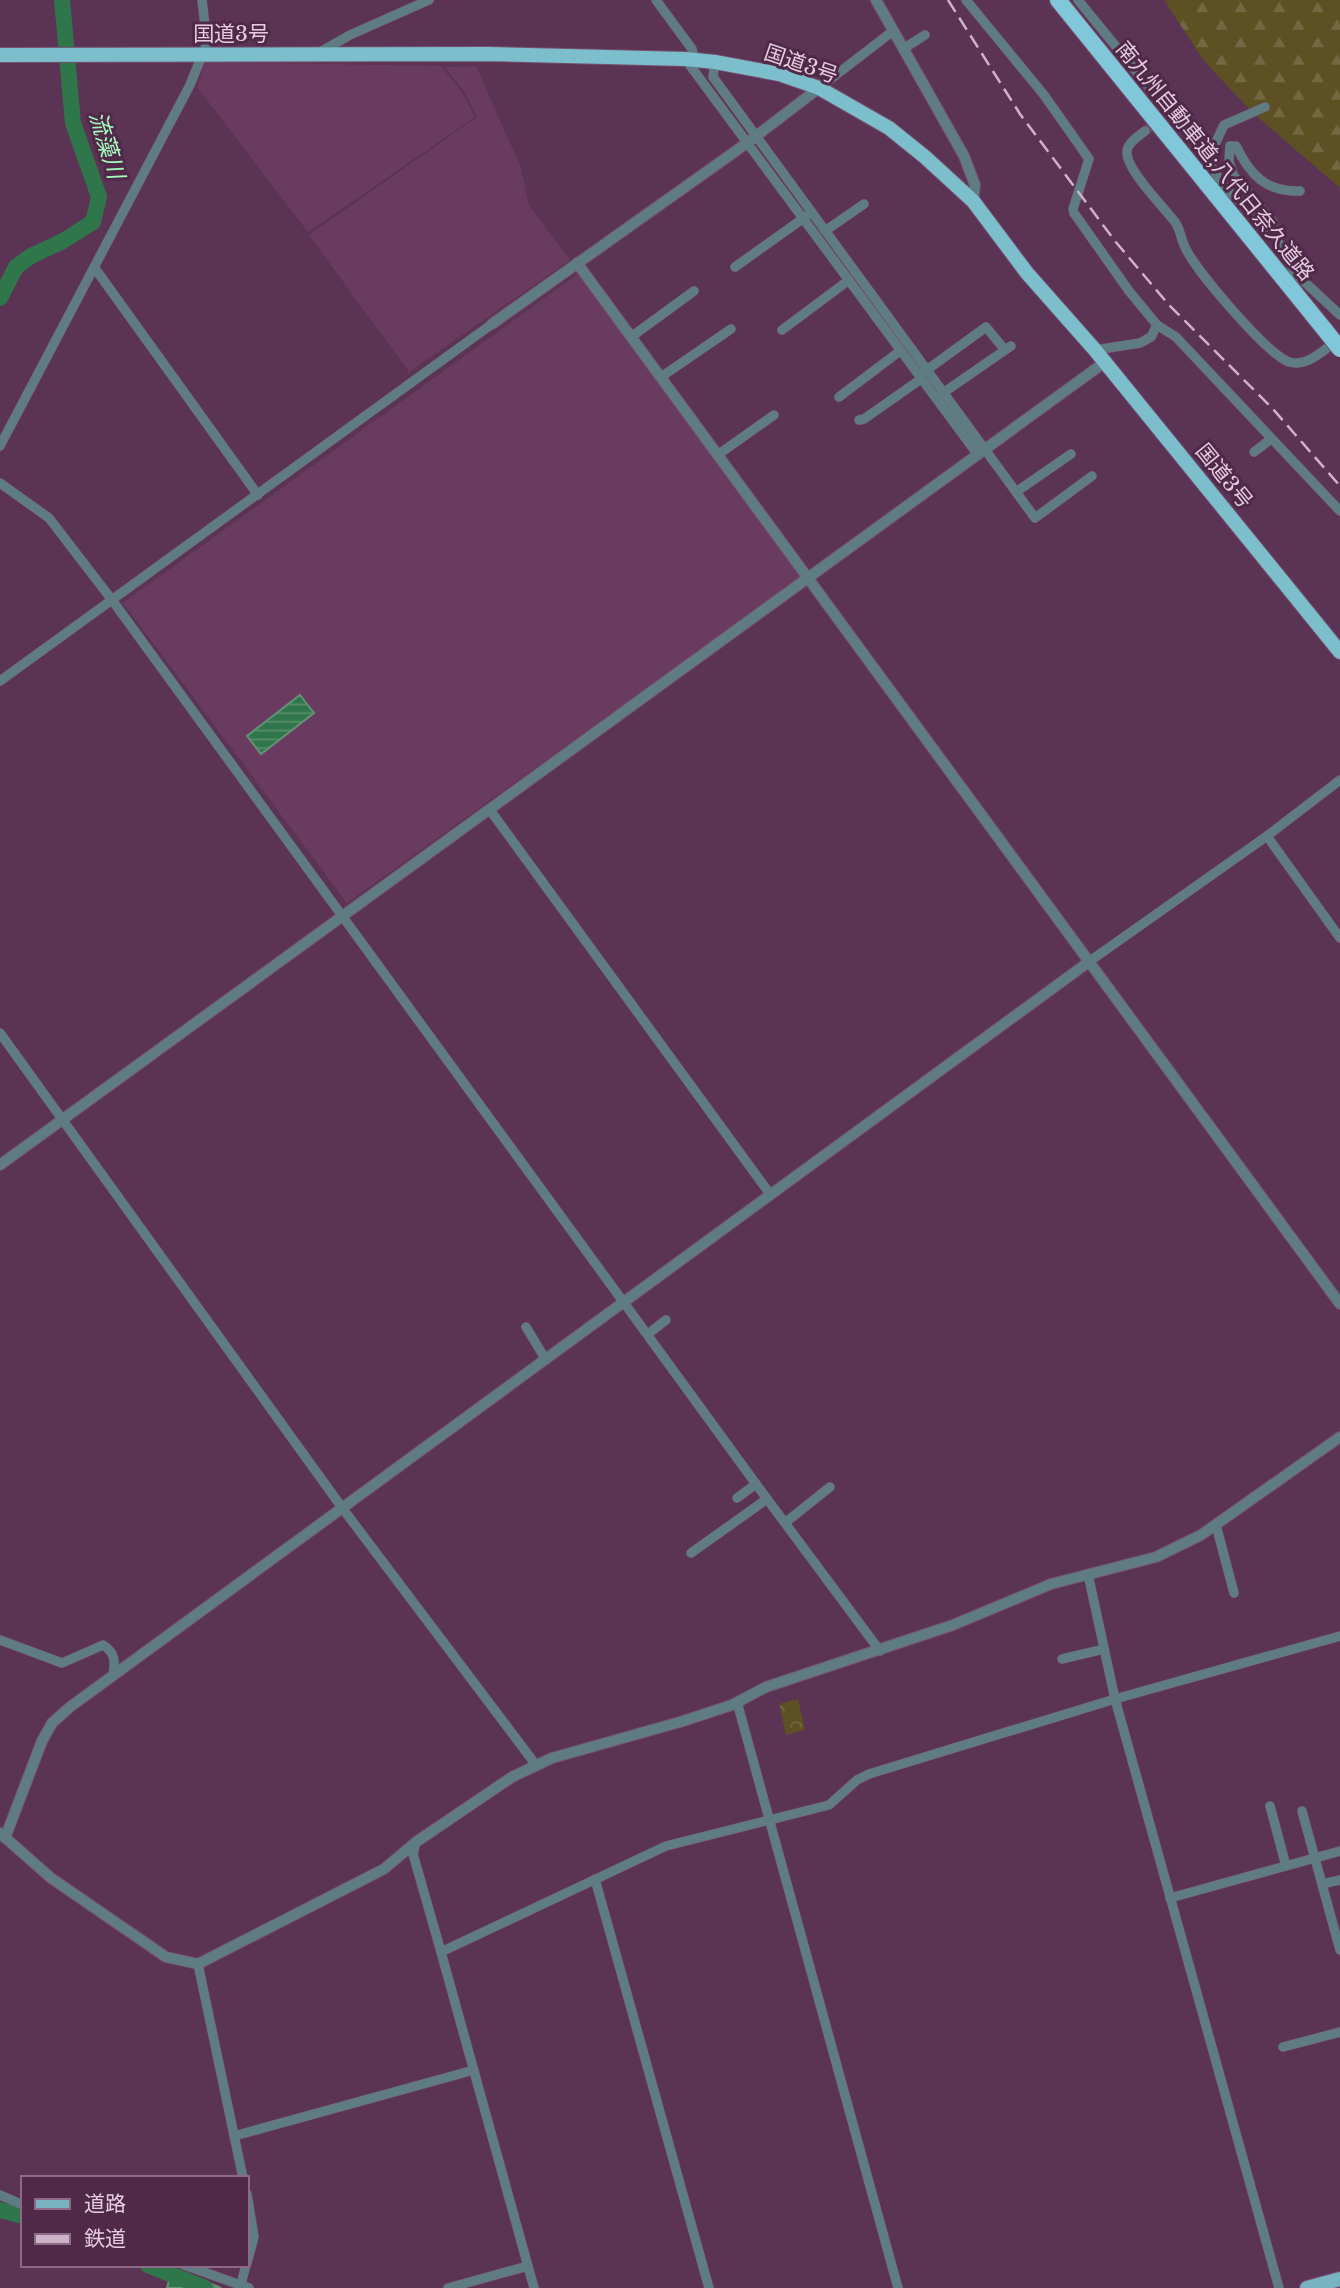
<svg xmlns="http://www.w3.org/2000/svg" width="1340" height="2288" font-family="'Libre Baskerville','Noto Sans JP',serif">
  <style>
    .built { fill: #693b61 }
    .forest { fill: url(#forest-firs) }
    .park { fill: url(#park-crowns) }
    .water { fill: url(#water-rules); stroke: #659076; stroke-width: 2 }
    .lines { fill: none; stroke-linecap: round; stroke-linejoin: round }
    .river { stroke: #2f764a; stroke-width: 16 }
    .minor-tunnel { stroke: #704a69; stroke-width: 9; stroke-dasharray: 9 4.5; stroke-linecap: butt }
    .minor-casing { stroke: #765170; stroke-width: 10 }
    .tertiary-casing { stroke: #765170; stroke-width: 12 }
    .primary-casing { stroke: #765170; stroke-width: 16 }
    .trunk-casing { stroke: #765170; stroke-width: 16 }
    .motorway-casing { stroke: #765170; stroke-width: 18 }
    .minor { stroke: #607c83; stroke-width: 9 }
    .tertiary { stroke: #607c83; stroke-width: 10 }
    .primary { stroke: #77b3c0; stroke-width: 14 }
    .trunk { stroke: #7cbecc; stroke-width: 14 }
    .motorway { stroke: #80c8d9; stroke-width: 16 }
    .rail { stroke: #ceb3c8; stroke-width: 2.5; stroke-dasharray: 14 7; stroke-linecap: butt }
    .motorway-bridge-casing { stroke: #765170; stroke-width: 18; stroke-linecap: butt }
    .motorway-bridge { stroke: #80c8d9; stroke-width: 16 }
    .labels { text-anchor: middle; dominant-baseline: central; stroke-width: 6; stroke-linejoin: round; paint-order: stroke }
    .street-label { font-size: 21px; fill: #e4cbde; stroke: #502949 }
    .water-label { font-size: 23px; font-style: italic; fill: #a2f9bd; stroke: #502949 }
  </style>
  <defs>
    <pattern id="forest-firs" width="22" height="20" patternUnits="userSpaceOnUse" patternTransform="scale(1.75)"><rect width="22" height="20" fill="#5d5023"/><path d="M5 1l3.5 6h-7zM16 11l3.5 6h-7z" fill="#746842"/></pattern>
    <pattern id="park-crowns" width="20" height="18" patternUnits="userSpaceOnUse" patternTransform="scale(1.75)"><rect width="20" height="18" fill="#5d5023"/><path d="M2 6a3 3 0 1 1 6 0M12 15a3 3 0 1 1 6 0" fill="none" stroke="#746842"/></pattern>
    <pattern id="water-rules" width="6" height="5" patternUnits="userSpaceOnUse" patternTransform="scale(1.75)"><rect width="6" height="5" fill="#2f764a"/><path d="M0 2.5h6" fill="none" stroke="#578e6c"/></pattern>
  </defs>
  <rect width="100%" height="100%" fill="#5b3354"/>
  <g class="built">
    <polygon points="205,62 441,66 461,91 475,117 308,232 197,87"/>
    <polygon points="476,66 521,168 529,206 570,260 409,372 309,235 477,117 465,93 445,67"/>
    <polygon points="579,273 631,337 800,578 347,903 123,603"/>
  </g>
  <polygon class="forest" points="1164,0 1340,0 1340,188 1251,111 1204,61"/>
  <polygon class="park" points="798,1699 805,1730 786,1735 779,1704"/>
  <g class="water">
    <polygon points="300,695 314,713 261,754 247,736"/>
    <polygon points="172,2269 216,2286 221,2288 167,2288"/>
  </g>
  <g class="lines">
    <g class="river">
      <polyline points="0,298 16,267 31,256 63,241 93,222 99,197 73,123 62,0"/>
      <polyline points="0,2210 23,2216"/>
      <polyline points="148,2265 205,2288"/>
    </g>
    <polyline class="minor-tunnel" points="1145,131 1166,115"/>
    <defs>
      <g id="minor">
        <polyline points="656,0 692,49 695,60"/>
        <polyline points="966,0 1044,95 1089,159 1073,209 1074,213 1129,291 1157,325 1151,337 1140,343 1095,350"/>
        <polyline points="1078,0 1153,92 1184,120 1222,184 1274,234 1295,273 1340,315"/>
        <polyline points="903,49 925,35"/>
        <polyline points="320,52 350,35 429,0"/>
        <polyline points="686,60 978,455"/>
        <polyline points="715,62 713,77 1035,518 1092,476"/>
        <polyline points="819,88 893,31"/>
        <path d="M1145,131C1139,136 1128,142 1127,151C1125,169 1163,206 1175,222C1181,230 1181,242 1187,251C1199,274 1267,354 1289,362C1307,367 1323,351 1336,341"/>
        <polyline points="1207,161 1224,125 1265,107"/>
        <polyline points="825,231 864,204"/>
        <path d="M1274,234L1273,222L1233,175L1229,161L1230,146H1236C1250,175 1266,192 1300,191"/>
        <polyline points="94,267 258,495"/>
        <polyline points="735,267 808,215"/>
        <polyline points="1157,325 1176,337 1340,511"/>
        <polyline points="782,330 849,280"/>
        <polyline points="631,337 694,291"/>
        <polyline points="924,372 986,327 1005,350"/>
        <polyline points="661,377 731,329"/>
        <polyline points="940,395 1011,346"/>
        <polyline points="839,397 900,351"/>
        <polyline points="859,420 864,419 921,379"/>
        <polyline points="0,446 190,85 207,43 202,0"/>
        <polyline points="1254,452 1271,439"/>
        <polyline points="719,454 774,415"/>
        <polyline points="0,483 49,518 112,600 756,1484 880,1651"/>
        <polyline points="1016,492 1071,454"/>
        <polyline points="0,681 492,324"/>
        <polyline points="490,810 770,1194"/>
        <polyline points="1267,836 1340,938"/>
        <polyline points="1090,961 1267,836 1340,780"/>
        <polyline points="0,1033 343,1509 536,1765"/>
        <polyline points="526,1327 546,1360"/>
        <polyline points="648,1334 666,1320"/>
        <polyline points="737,1498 756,1484"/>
        <polyline points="786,1522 830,1487"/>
        <polyline points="1216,1525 1234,1593"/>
        <polyline points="691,1553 767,1499"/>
        <polyline points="1088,1574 1115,1699 1279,2288"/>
        <path d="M0,1640L62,1663L103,1645C116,1653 115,1662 113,1676"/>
        <polyline points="1062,1659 1104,1649"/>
        <polyline points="737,1702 898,2288"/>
        <polyline points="1270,1806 1286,1866"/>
        <polyline points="1302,1811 1340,1950"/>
        <polyline points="416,1842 413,1854 441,1952"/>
        <polyline points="595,1879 709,2288"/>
        <polyline points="1322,1884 1340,1880"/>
        <polyline points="1170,1898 1340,1851"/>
        <polyline points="198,1964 243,2178"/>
        <polyline points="1283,2047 1340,2032"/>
        <polyline points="234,2136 474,2070"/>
        <polyline points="247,2194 254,2237 247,2263"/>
        <polyline points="0,2195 23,2205"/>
        <polyline points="184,2265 249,2288"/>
        <polyline points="240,2288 246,2265"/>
        <polyline points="448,2288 528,2266"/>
        <polyline points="534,2288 441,1952 666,1846 829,1805 857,1780 869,1774 1115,1699 1340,1636"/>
      </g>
      <g id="tertiary">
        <polyline points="876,0 964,156 975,185 973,201"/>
        <polyline points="577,263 1340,1304"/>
        <polyline points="492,324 747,143 819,88"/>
        <polyline points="0,1165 1105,362"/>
        <polyline points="0,1833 51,1878 166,1957 198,1964 384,1869 416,1842 512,1777 552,1758 680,1722 732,1705 766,1687 953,1625 1051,1584 1156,1557 1201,1535 1340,1437"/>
        <path d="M5,1838L42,1741L52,1723L70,1707C411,1460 750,1210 1090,961"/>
      </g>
      <polyline id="primary" points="1307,2288 1340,2279"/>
      <polyline id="trunk" points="0,55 487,54 685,59 715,62 779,74 819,88 889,128 925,157 973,201 1027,273 1095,350 1340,652"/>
      <polyline id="motorway" points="1058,0 1325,330"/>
    </defs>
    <use href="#minor" class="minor-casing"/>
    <use href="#tertiary" class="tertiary-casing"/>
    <use href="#primary" class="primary-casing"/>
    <use href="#trunk" class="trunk-casing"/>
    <use href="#motorway" class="motorway-casing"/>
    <use href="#minor" class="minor"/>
    <use href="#tertiary" class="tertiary"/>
    <use href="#primary" class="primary"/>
    <use href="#trunk" class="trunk"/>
    <use href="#motorway" class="motorway"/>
    <polyline class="rail" points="948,0 1020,114 1115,241 1169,305 1273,409 1340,486"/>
    <defs>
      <polyline id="motorway-bridge" points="1325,330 1340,349"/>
    </defs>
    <use href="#motorway-bridge" class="motorway-bridge-casing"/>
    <use href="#motorway-bridge" class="motorway-bridge"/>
  </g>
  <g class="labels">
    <g class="street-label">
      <text x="231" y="34">国道3号</text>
      <text transform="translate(801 64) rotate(19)">国道3号</text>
      <text transform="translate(1215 161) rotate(51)">南九州自動車道;八代日奈久道路</text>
      <text transform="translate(1224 476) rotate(51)">国道3号</text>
    </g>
    <g class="water-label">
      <text transform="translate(107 145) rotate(73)">流藻川</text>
    </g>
  </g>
  <rect x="21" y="2176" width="228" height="91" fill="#502949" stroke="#8b6a85" stroke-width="2"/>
  <rect x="35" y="2199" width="35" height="10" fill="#77b3c0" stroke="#8b6a85" stroke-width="2"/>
  <text x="84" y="2211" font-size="21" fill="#e4cbde">道路</text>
  <rect x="35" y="2234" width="35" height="10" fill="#ceb3c8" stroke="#8b6a85" stroke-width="2"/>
  <text x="84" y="2246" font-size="21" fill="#e4cbde">鉄道</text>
</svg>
